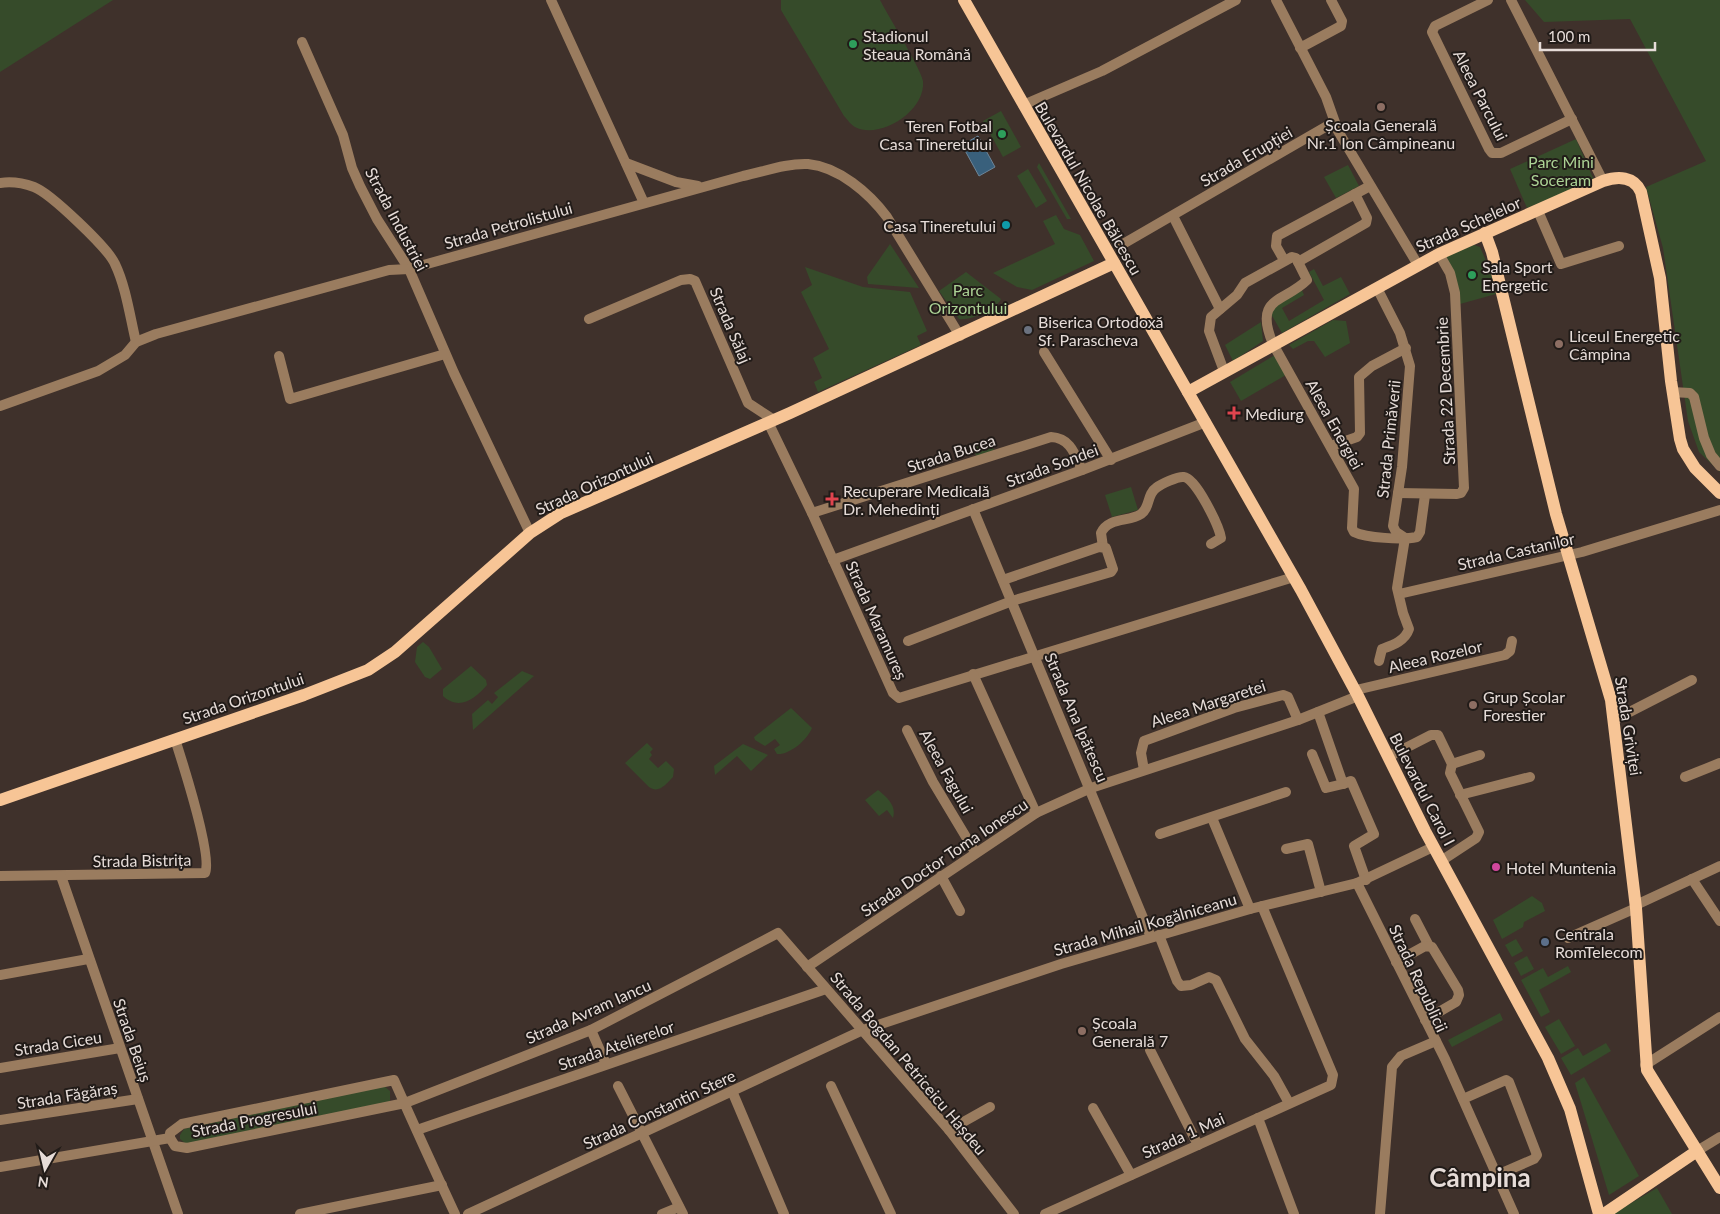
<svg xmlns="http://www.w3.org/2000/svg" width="1720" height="1214" font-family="Lato,sans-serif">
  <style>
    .green { fill: #364b2a }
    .water { fill: #39607c; stroke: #6d8598 }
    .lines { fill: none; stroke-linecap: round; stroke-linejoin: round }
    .minor { stroke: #9a7c5f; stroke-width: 10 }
    .major { stroke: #f7c596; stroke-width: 12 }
    .leisure-dot { fill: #2e9e5b; stroke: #211b18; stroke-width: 2 }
    .education-dot { fill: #8d6e63; stroke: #211b18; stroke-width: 2 }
    .culture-dot { fill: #0f9aa8; stroke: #211b18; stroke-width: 2 }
    .worship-dot { fill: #6b7280; stroke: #211b18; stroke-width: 2 }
    .health-dot { fill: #e0444e; stroke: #211b18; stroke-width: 2 }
    .hotel-dot { fill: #d1479c; stroke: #211b18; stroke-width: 2 }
    .service-dot { fill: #5c6f8a; stroke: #211b18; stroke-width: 2 }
    .labels { text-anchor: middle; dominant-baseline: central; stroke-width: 4; stroke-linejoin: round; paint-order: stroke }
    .poi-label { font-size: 16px; fill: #e6dcd8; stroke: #211b18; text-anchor: start }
    .street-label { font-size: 16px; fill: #e6dcd8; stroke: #211b18 }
    .park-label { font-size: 16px; fill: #acd395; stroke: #211b18 }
    .town-label { font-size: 26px; font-weight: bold; fill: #e6dcd8; stroke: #211b18 }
  </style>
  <rect width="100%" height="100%" fill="#3f312b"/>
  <g class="green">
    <polygon points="0,0 113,0 0,72"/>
    <path d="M781,0H880C887,14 922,70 923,81C926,111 880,140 855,127C851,125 847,119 844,116L781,10Z"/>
    <polygon points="1525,0 1720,0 1720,472 1699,452 1688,421 1663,248 1646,187 1706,161 1630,19 1544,22"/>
    <polygon points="1001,111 1021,147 1003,157 983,121"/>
    <polygon points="1576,139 1594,180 1527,208 1510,169"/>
    <polygon points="1039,163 1071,219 1067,219 1037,167"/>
    <polygon points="1348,165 1359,186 1336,198 1324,177"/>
    <polygon points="1028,169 1047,201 1036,208 1017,176"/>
    <polygon points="1056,215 1064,229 1080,235 1094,261 1032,290 1017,287 993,273 1055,244 1043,221"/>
    <polygon points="890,244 919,288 868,284 867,277"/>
    <polygon points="1474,245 1480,247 1490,270 1496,294 1460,304 1445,256"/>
    <polygon points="805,267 863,287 910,292 927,331 917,336 921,345 818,392 814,382 822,378 813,358 829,349 801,292 812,285"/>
    <polygon points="1314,269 1323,286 1341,277 1350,294 1282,333 1271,314 1273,305 1301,288 1304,295 1282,308 1289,321 1324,300 1309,272"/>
    <path d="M966,272L1001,299C996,310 970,321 959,319L939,291Z"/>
    <polygon points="1333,320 1346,321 1350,343 1325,357 1314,341 1308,341 1293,349 1289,345"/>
    <polygon points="1261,322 1263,341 1233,361 1225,345"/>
    <polygon points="1275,355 1286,375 1241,401 1230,382"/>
    <polygon points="990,442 995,452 977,458 973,448"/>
    <polygon points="1131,487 1138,510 1112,517 1105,495"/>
    <polygon points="423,642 429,647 442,669 430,679 425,677 415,662 417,647"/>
    <path d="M471,666L486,680L487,685C475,699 459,711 443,696V689Z"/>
    <polygon points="522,671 534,676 473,730 472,714 488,700 492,704 498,697 494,693"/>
    <path d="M791,708L812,728C807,740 790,755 777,754L774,749L780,745L775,739L765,746L755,740L754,737Z"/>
    <path d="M647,743L653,749L650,752L652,755L649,759L658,768L666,761L674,769L673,777C666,784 659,794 649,787L625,763Z"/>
    <polygon points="743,744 768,755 751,771 737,756 715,775 714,766"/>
    <path d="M878,790C887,797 897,806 893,818L887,810L879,816L865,800Z"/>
    <polygon points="1532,896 1542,903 1545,911 1524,922 1523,927 1502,939 1493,920"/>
    <polygon points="1516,939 1523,951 1512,957 1505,945"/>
    <polygon points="1527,956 1534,969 1521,976 1514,963"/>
    <polygon points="1568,966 1571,972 1539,990 1550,1012 1541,1017 1521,980 1543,968 1548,977"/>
    <polygon points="1500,1013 1503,1020 1452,1047 1448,1040"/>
    <polygon points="1559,1019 1575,1046 1561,1054 1545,1027"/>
    <polygon points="1606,1043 1611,1051 1571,1075 1561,1058 1578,1048 1583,1056"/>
    <polygon points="1584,1077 1639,1176 1609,1195 1575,1083"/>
    <polygon points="384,1086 390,1091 390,1103 186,1144 180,1139 180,1135 184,1129"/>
    <polygon points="1657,1188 1672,1214 1614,1214 1614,1213"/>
  </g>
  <polygon class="water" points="978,136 995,167 979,176 962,145"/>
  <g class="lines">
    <g class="minor">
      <polyline points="551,0 644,203"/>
      <polyline points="1276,0 1326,97 1338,131 1418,265"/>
      <polyline points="1488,0 1435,26 1432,32 1489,149 1492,153 1501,153 1572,119"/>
      <polyline points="1511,0 1603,181"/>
      <polyline points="302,42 343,135 352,168 360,186 377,219 409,269 454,373 530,533"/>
      <polyline points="1300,48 1341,26 1342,21 1331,0"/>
      <polyline points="1023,105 1102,71 1236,0"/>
      <polyline points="626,163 676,182 698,186"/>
      <path d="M0,183C12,181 23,183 34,187C50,193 108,248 115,264C126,287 130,317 136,342"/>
      <polyline points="1538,211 1561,264 1619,246"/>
      <polyline points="1173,216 1220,309"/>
      <polyline points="1123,244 1334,122"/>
      <polyline points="1284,260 1276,246 1277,236 1370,186"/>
      <polyline points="1298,262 1366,223 1367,218 1355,194"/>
      <polyline points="1377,288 1400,333 1410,366 1402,467 1393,526 1396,532 1405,538"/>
      <polyline points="589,319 681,280 690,279 695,281 748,403 774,420"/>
      <polyline points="1044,352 1111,460"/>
      <polyline points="279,356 290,399 445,354"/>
      <path d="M1224,371L1209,331L1211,317L1237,295L1245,283L1292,257L1296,258L1307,280C1284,303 1253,296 1273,344L1354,489L1352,528L1354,532C1366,538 1403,540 1417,537L1420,532L1425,495"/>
      <polyline points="1672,392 1690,393 1694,397 1704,438 1711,455 1720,466"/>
      <path d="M0,406L98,371L125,355L136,342L156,334L389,270L409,269L743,176C763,172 786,163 808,164C839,167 869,193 887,217L960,336"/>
      <polyline points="768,422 812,513 893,693 899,698 1294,577"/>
      <polyline points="1331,446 1357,437 1360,433 1359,377 1372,366 1406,348"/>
      <polyline points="1398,493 1457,494 1461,493 1464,488 1455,293 1450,273 1439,254"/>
      <polyline points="973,509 1151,937"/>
      <path d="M812,513L1051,437C1071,438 1075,455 1082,470"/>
      <path d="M1103,547L1101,533C1108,517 1130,522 1141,514C1150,508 1147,494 1156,488C1161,484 1178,476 1184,477C1196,478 1219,526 1221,538L1211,544"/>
      <polyline points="833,560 1082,470 1206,422"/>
      <polyline points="1399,594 1582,552 1720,510"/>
      <polyline points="908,641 1012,601 1111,572 1113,569 1106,548 1099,547 1003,580"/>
      <path d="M1379,661L1382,649C1393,645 1405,641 1409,629L1403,613L1397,588L1405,538"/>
      <polyline points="973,674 1036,813"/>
      <polyline points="1356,690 1505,655 1510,651 1512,641"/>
      <polyline points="1318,712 1343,784 1351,781 1374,834 1354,846 1366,880"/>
      <polyline points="1614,720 1692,680"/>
      <polyline points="907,730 933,782 975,852"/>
      <polyline points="1312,754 1326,788 1343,784"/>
      <polyline points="1388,757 1431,735 1438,735 1452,764 1450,773 1479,832 1476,838 1441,861"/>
      <polyline points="1452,764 1480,755"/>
      <polyline points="1144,770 1141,753 1144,741 1234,708 1283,695 1288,697 1298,720"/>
      <polyline points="1685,777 1720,763"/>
      <polyline points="1460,795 1530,777"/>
      <polyline points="1212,818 1250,909"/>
      <polyline points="1160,834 1286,792"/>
      <polyline points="1286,849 1308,844 1321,892"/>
      <path d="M0,876L205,873C213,857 182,761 175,739"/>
      <polyline points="61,876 178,1214"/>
      <polyline points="941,876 960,911"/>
      <polyline points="1692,879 1720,921"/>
      <polyline points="1357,883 1445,1059 1514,1214"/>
      <polyline points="1636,905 1720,866"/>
      <polyline points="1415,919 1429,946"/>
      <polyline points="1159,935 1177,981 1181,986 1191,985 1209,977 1216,980 1245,1039 1274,1076 1289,1103"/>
      <polyline points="1568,938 1636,908"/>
      <polyline points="1396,962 1425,946 1432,947 1458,990 1459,995 1456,1002 1425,1020"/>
      <polyline points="807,967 1036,813 1091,788 1298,720 1358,696"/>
      <polyline points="0,975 88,959"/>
      <polyline points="591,1030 606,1064"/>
      <polyline points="1150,1050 1198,1145"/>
      <polyline points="1645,1065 1720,1017"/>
      <polyline points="0,1068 120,1048"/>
      <polyline points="618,1086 683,1214"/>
      <polyline points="831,1086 891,1214"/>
      <polyline points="732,1091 784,1214"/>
      <polyline points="1463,1099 1506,1080 1509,1082 1537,1155 1534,1159 1497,1175"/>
      <polyline points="1093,1108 1131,1175"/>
      <polyline points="1258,1118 1294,1214"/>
      <polyline points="0,1120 138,1099"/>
      <polyline points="417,1130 826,989"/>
      <polyline points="949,1130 990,1107"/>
      <polyline points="1697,1151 1720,1137"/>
      <polyline points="0,1167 170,1138"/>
      <polyline points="300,1214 442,1185"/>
      <path d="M455,1214C434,1169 414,1125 394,1080L182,1124L170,1133V1138L175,1146L187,1148L405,1103L591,1030L778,933L949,1130L1014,1214"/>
      <polyline points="468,1214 863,1030 1061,964 1250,909 1357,883 1433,847"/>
      <polyline points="662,1214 679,1207"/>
      <polyline points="1045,1214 1331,1085 1333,1075 1262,906"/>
      <polyline points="1380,1214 1392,1067 1401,1056 1436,1041"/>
    </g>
    <g class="major">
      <polyline points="964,0 1301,590 1358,696 1425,831 1548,1058 1570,1109 1599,1214"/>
      <polyline points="1485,233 1492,252 1556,514 1611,700 1636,908 1647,1070 1720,1188"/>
      <path d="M1188,392L1439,254L1603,181C1618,176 1634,176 1641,192L1660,278L1671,381L1680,439L1683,449L1695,468L1720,493"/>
      <polyline points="0,800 304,695 368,670 395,652 530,533 561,513 790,413 1114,263"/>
      <polyline points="1604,1214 1697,1151"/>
    </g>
  </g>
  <g class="leisure-dot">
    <circle cx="853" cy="44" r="5"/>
    <circle cx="1002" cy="134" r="5"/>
    <circle cx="1472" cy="275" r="5"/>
  </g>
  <g class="education-dot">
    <circle cx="1381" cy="107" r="5"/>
    <circle cx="1559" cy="344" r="5"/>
    <circle cx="1473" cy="705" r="5"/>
    <circle cx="1082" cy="1031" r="5"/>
  </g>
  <circle class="culture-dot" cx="1006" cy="225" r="5"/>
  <circle class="worship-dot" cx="1028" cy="330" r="5"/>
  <g class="health-dot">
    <path d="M1231.5 405.5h5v5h5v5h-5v5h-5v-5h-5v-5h5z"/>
    <path d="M829.5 491.5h5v5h5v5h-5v5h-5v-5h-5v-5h5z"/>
  </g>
  <circle class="hotel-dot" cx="1496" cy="867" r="5"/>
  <circle class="service-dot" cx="1545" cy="942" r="5"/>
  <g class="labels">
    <g class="poi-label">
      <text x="863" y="35">Stadionul<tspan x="863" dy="18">Steaua Română</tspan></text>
      <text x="1381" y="124" text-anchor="middle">Școala Generală<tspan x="1381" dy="18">Nr.1 Ion Câmpineanu</tspan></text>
      <text x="992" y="125" text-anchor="end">Teren Fotbal<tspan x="992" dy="18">Casa Tineretului</tspan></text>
      <text x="996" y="225" text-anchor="end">Casa Tineretului</text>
      <text x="1482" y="266">Sala Sport<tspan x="1482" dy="18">Energetic</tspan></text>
      <text x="1038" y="321">Biserica Ortodoxă<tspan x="1038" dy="18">Sf. Parascheva</tspan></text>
      <text x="1569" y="335">Liceul Energetic<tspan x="1569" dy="18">Câmpina</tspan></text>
      <text x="1245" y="413">Mediurg</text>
      <text x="843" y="490">Recuperare Medicală<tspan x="843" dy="18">Dr. Mehedinți</tspan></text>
      <text x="1483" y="696">Grup Școlar<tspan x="1483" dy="18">Forestier</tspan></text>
      <text x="1506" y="867">Hotel Muntenia</text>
      <text x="1555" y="933">Centrala<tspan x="1555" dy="18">RomTelecom</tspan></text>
      <text x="1092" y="1022">Școala<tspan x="1092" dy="18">Generală 7</tspan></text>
    </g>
    <g class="street-label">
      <text transform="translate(1481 95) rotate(63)">Aleea Parcului</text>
      <text transform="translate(1246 156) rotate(-30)">Strada Erupției</text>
      <text transform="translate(1089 188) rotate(60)">Bulevardul Nicolae Bălcescu</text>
      <text transform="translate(397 219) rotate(62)">Strada Industriei</text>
      <text transform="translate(1468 224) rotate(-24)">Strada Schelelor</text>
      <text transform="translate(508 225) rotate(-16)">Strada Petrolistului</text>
      <text transform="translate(731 325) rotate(67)">Strada Sălaj</text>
      <text transform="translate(1445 391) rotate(-93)">Strada 22 Decembrie</text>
      <text transform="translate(1335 424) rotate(61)">Aleea Energiei</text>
      <text transform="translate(1388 439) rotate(-84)">Strada Primăverii</text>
      <text transform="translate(951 453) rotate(-18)">Strada Bucea</text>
      <text transform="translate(1052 465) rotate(-20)">Strada Sondei</text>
      <text transform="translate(594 483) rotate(-25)">Strada Orizontului</text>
      <text transform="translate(1516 551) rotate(-13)">Strada Castanilor</text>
      <text transform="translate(877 620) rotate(66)">Strada Maramureș</text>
      <text transform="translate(1435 656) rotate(-13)">Aleea Rozelor</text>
      <text transform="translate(243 698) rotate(-19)">Strada Orizontului</text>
      <text transform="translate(1208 703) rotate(-18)">Aleea Margaretei</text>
      <text transform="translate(1077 717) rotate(67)">Strada Ana Ipătescu</text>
      <text transform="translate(1629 726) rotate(81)">Strada Griviței</text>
      <text transform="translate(947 771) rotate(61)">Aleea Fagului</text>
      <text transform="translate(1423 789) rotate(63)">Bulevardul Carol I</text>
      <text transform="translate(944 857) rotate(-34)">Strada Doctor Toma Ionescu</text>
      <text transform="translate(142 860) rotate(-1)">Strada Bistrița</text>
      <text transform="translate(1145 924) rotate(-16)">Strada Mihail Kogălniceanu</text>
      <text transform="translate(1419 978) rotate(65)">Strada Republicii</text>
      <text transform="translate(588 1011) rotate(-24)">Strada Avram Iancu</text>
      <text transform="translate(133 1040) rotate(71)">Strada Beiuș</text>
      <text transform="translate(58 1043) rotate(-9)">Strada Ciceu</text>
      <text transform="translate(616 1045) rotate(-19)">Strada Atelierelor</text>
      <text transform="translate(909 1063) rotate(50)">Strada Bogdan Petriceicu Hașdeu</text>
      <text transform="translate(67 1095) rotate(-9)">Strada Făgăraș</text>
      <text transform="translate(659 1109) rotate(-25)">Strada Constantin Stere</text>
      <text transform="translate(254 1119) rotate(-11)">Strada Progresului</text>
      <text transform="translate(1183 1135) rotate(-24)">Strada 1 Mai</text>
    </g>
    <g class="park-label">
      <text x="1561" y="161">Parc Mini<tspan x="1561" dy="18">Soceram</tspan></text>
      <text x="968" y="289">Parc<tspan x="968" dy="18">Orizontului</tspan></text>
    </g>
    <g class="town-label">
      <text x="1480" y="1177">Câmpina</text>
    </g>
  </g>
  <g transform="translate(45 1169) rotate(188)" stroke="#211b18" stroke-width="4" paint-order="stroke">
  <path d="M0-4L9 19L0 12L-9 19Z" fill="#e6dcd8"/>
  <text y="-8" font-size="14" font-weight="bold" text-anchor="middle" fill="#e6dcd8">N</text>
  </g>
  <path d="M1540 42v8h115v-8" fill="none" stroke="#e6dcd8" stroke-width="2.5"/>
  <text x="1548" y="42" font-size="15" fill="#e6dcd8" stroke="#211b18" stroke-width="4" paint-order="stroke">100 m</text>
</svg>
